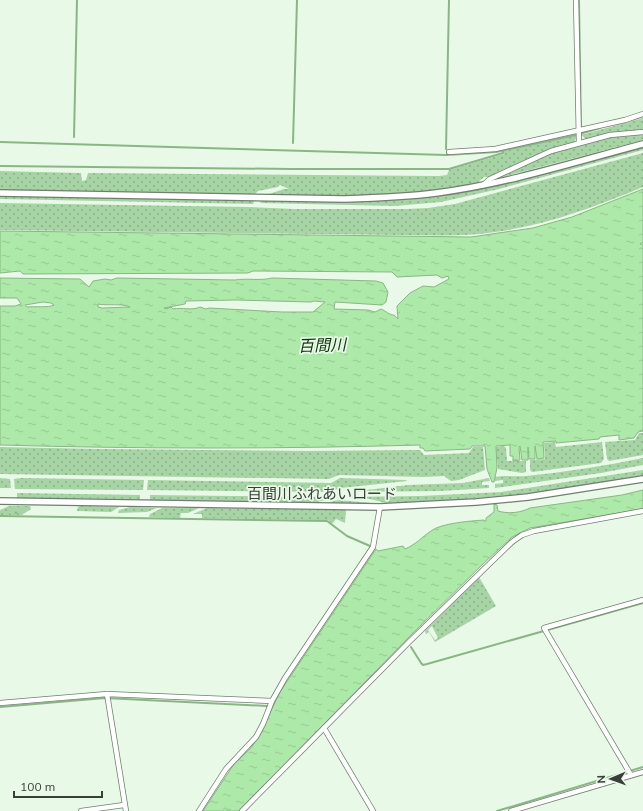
<svg xmlns="http://www.w3.org/2000/svg" width="643" height="811" font-family="Mulish,'Noto Sans JP',sans-serif">
  <style>
    .grass { fill: url(#grass-dots); fill-rule: evenodd }
    .forest { fill: url(#forest-firs) }
    .water { fill: url(#water-ripples); stroke: #8ab686; fill-rule: evenodd }
    .lines { fill: none; stroke-linecap: round; stroke-linejoin: round }
    .stream { stroke: #8ab686; stroke-width: 2 }
    .minor-casing { stroke: #707f6f; stroke-width: 6 }
    .tertiary-casing { stroke: #707f6f; stroke-width: 8 }
    .minor { stroke: #fff; stroke-width: 4.5 }
    .tertiary { stroke: #fff; stroke-width: 5.5 }
    .labels { text-anchor: middle; dominant-baseline: central; stroke-width: 3.5; stroke-linejoin: round; paint-order: stroke }
    .street-label { font-size: 15px; fill: #383f38; stroke: #e9f9e7 }
    .water-label { font-size: 16px; font-style: italic; fill: #0e370e; stroke: #e9f9e7 }
  </style>
  <defs>
    <pattern id="grass-dots" width="8" height="8" patternUnits="userSpaceOnUse"><rect width="8" height="8" fill="#a7d4a4"/><path d="M2 2h.1M6 6h.1" fill="none" stroke="#89ad87" stroke-width="1.8" stroke-linecap="round"/></pattern>
    <pattern id="forest-firs" width="22" height="20" patternUnits="userSpaceOnUse"><rect width="22" height="20" fill="#a7d4a4"/><path d="M5 1l3.5 6h-7zM16 11l3.5 6h-7z" fill="#89ad87"/></pattern>
    <pattern id="water-ripples" width="26" height="14" patternUnits="userSpaceOnUse"><rect width="26" height="14" fill="#ade9a8"/><path d="M2 4q2-2 4 0t4 0M15 11q2-2 4 0t4 0" fill="none" stroke="#96c991"/></pattern>
  </defs>
  <rect width="100%" height="100%" fill="#e9f9e7"/>
  <g class="grass">
    <polygon points="643,118 643,130 611,133 586,139 581,135"/>
    <polygon points="643,134 643,140 495,179 553,152 611,137"/>
    <polygon points="577,135 574,143 508,170 489,177 484,177 476,184 441,190 395,194 342,197 263,196 284,189 289,189 280,185 278,187 258,191 255,194 130,194 0,190 0,171 79,173 81,173 82,181 86,180 88,173 439,176 447,175 449,170 504,154 504,151"/>
    <path d="M643,147V150L499,189L441,202L395,206L260,203L262,201C315,202 369,203 422,198C497,191 570,166 643,147Z"/>
    <path d="M643,153V187C595,207 547,225 495,232C464,237 432,235 401,235L0,230V203L248,207L294,209H407L428,208L455,204Z"/>
    <polygon points="0,196 253,201 254,202 253,204 0,199"/>
    <polygon points="639,433 643,433 643,455 609,461 607,459 605,442 635,440"/>
    <polygon points="555,442 556,447 602,442 604,459 601,463 532,472 530,470 530,460 545,459 544,443"/>
    <polygon points="504,446 506,448 507,461 526,461 526,472 522,473 498,469 496,447"/>
    <polygon points="0,447 99,449 307,451 420,450 424,455 469,453 473,447 483,447 485,470 459,480 451,481 444,476 424,477 339,475 329,479 0,474"/>
    <path d="M643,458V465L601,473L495,488V484L503,483V480L495,481V477C506,475 516,477 526,476C565,472 604,466 643,458Z"/>
    <path d="M643,470V475C595,484 547,492 498,496C461,500 423,501 386,503L370,499L347,497L421,496L501,492Z"/>
    <polygon points="0,478 10,479 11,488 0,488"/>
    <polygon points="21,478 144,480 143,490 15,489 14,479"/>
    <polygon points="340,478 406,480 407,481 341,488 329,492 147,490 148,480 331,483"/>
    <polygon points="489,478 490,481 482,482 482,485 489,485 489,488 440,491 350,492 408,485 463,483"/>
    <polygon points="17,493 140,495 140,499 17,498"/>
    <polygon points="150,495 337,497 338,497 317,502 150,500"/>
    <polygon points="339,500 371,503 325,503"/>
    <polygon points="9,506 30,506 31,509 22,515 0,515 0,510"/>
    <polygon points="80,506 119,507 111,512 77,511 78,507"/>
    <polygon points="130,507 157,508 147,512 118,513 119,510"/>
    <polygon points="162,508 199,508 188,513 181,513 180,518 149,517 150,514"/>
    <polygon points="207,508 346,510 345,523 336,519 332,524 328,520 318,520 202,518 202,514 193,514"/>
    <path d="M479,577L496,606L435,642L429,632L426,634L425,631ZM432,626L438,638L435,640L428,630Z"/>
  </g>
  <polygon class="forest" points="15,507 24,507 27,509 25,512 21,513 10,514 9,511 11,509"/>
  <g class="water">
    <path d="M643,189V242L640,244H643V431L638,432L634,438L619,440V435L600,437L599,439L556,443V441L543,442L544,458L537,459L535,446V459H529L528,447V460H522L520,446L519,447L520,460L513,461V456H510V445L496,446L497,468L494,482H492L487,469L485,446H472L470,449L425,451L423,448H420V445C280,449 140,449 0,445V306H15L21,304L17,298H0V278L80,279L89,287L93,281L105,279L111,280L117,278L235,280C247,278 260,281 272,278L376,281L383,283L388,292L386,302L382,305L335,302L334,309L368,310L375,312L381,309C386,311 389,315 394,315L398,319L397,306L410,293L423,286L434,287L449,279L448,276L442,278L437,275L397,277L392,272L253,271L248,273L23,274L20,271L0,273V231L471,237L533,228L572,217ZM236,300L311,302L314,301L325,302L313,312H282L209,308L206,309L200,307C192,311 182,307 173,309L171,307L166,309L164,308L185,304L186,301ZM43,302L51,303L54,305C48,308 35,306 27,307L25,305ZM98,304C108,306 121,303 130,307L102,308L98,307Z"/>
    <path d="M643,490V509L530,528L512,537L484,563L415,631L239,811H203L234,764L251,748L260,734L280,692L376,549L378,551L403,546L405,549C415,545 422,537 431,531C441,523 471,521 484,520V521H486V518L494,512V504L497,505L498,511C508,514 520,513 530,508L622,495Z"/>
  </g>
  <g class="lines">
    <g class="stream">
      <polyline points="579,0 581,130"/>
      <polyline points="74,137 77,0"/>
      <polyline points="0,142 446,155 496,152 576,135 600,128"/>
      <polyline points="293,143 297,0"/>
      <polyline points="446,149 449,0"/>
      <polyline points="0,166 291,169 449,169 503,153 503,150"/>
      <polyline points="0,516 327,521 347,536 370,546"/>
      <polyline points="411,647 421,663 423,665 427,664 643,603"/>
      <polyline points="0,707 105,698 267,706"/>
      <polyline points="497,811 643,767"/>
    </g>
    <defs>
      <g id="minor">
        <polyline points="576,0 579,143"/>
        <polyline points="449,152 495,149 625,120 643,114"/>
        <polyline points="483,185 490,179 551,151 610,135 643,132"/>
        <polyline points="107,694 126,811"/>
        <polyline points="0,703 107,694 272,701"/>
        <polyline points="324,728 373,811"/>
        <polyline points="631,775 544,628 643,600"/>
        <polyline points="81,811 124,805"/>
        <polyline points="199,811 226,769 256,737 263,724 272,701 285,678 373,547 380,507"/>
        <polyline points="242,811 409,642 512,542 522,535 534,531 643,511"/>
        <polyline points="511,811 643,772"/>
      </g>
      <g id="tertiary">
        <path d="M0,193L344,199C375,198 405,197 436,193C506,184 575,162 643,144"/>
        <polyline points="0,501 380,507 476,502 528,497 643,479"/>
      </g>
    </defs>
    <use href="#minor" class="minor-casing"/>
    <use href="#tertiary" class="tertiary-casing"/>
    <use href="#minor" class="minor"/>
    <use href="#tertiary" class="tertiary"/>
  </g>
  <g class="labels">
    <g class="street-label">
      <text x="322" y="493">百間川ふれあいロード</text>
    </g>
    <g class="water-label">
      <text transform="translate(322 345) rotate(-2)">百間川</text>
    </g>
  </g>
  <g transform="translate(611 779) rotate(268)" stroke="#e9f9e7" stroke-width="3" paint-order="stroke">
  <path d="M0-3L7 15L0 10L-7 15Z" fill="#383f38"/>
  <text y="-6" font-size="11" font-weight="bold" text-anchor="middle" fill="#383f38">N</text>
  </g>
  <path d="M14 791v6h88v-6" fill="none" stroke="#383f38" stroke-width="2"/>
  <text x="20" y="791" font-size="12" fill="#383f38" stroke="#e9f9e7" stroke-width="3" paint-order="stroke">100 m</text>
</svg>
